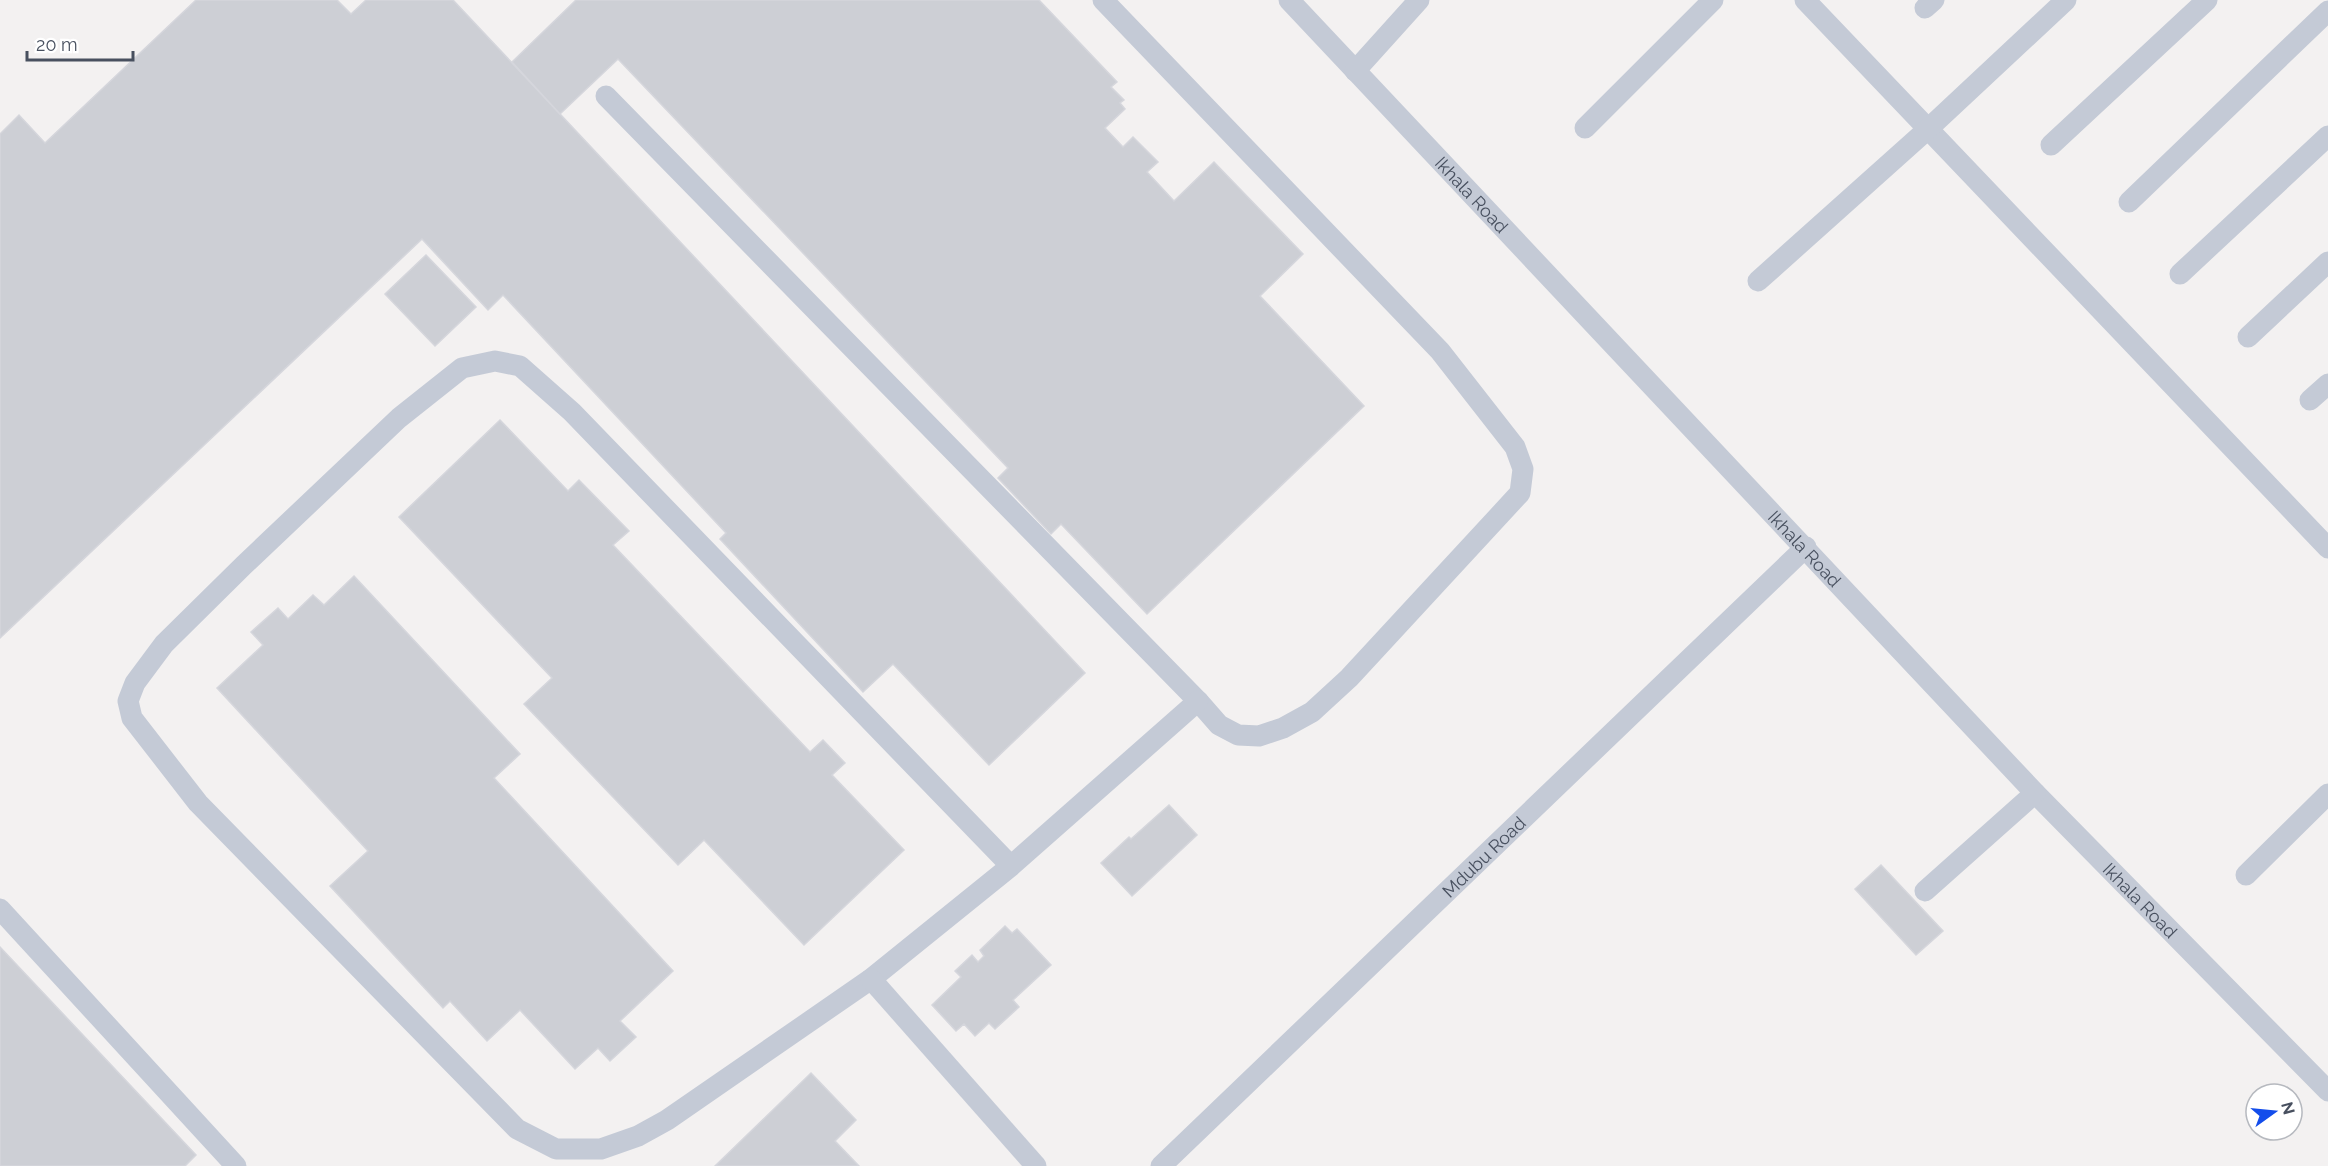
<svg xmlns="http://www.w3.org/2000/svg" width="2328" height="1166" font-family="Raleway,sans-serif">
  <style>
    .building { fill: #cdcfd5; stroke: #d5d6dc; stroke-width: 1.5 }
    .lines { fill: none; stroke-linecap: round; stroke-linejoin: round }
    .service { stroke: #c4cad6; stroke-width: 21 }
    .labels { text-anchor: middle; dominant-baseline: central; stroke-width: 6; stroke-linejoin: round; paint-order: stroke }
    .street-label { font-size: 18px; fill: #48505f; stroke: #fff }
  </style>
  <rect width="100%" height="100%" fill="#f3f1f1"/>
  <g class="building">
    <polygon points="196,0 337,0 351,14 366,0 453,0 1085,673 989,765 893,664 863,692 720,539 726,533 503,295 488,310 422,239 0,638 0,134 19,115 45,143"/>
    <polygon points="576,0 1039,0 1117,82 1111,87 1124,100 1120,103 1125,109 1105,128 1123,147 1133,137 1158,162 1147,172 1174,201 1214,162 1303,254 1260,296 1364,406 1147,614 1061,524 1051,534 998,478 1008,468 618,59 560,114 512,62"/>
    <polygon points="426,255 476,307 435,346 385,294"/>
    <polygon points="500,420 568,491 579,480 629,531 613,545 810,752 823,740 845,763 832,775 904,850 804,945 704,840 678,865 524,704 552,678 399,517"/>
    <polygon points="354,576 520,754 494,778 673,971 620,1021 636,1037 610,1061 598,1048 575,1069 520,1010 487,1041 450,1001 443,1008 330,886 368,851 217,688 263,645 251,632 278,608 288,619 313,595 324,605"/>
    <polygon points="1169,805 1197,835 1132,896 1101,863 1129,837 1131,839"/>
    <polygon points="1881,865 1943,931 1916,955 1855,889"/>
    <polygon points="1005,926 1012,933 1017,929 1051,965 1013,1000 1019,1007 995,1029 989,1023 975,1036 964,1024 956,1031 932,1005 961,977 955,971 972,955 978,962 984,956 980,950"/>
    <polygon points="0,947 196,1155 185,1166 0,1166"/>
    <polygon points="811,1073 856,1120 835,1141 859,1166 715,1166"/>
  </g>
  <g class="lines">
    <g class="service">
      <path id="s1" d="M1289,0L2035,793L2328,1091"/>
      <polyline points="1805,0 2328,548"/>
      <polyline points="1925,8 1934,0"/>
      <polyline points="1355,71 1419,0"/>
      <polyline points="606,96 1198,701 1219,725 1238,735 1259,736 1283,728 1312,712 1349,678 1520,493 1523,469 1515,447 1440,351 1103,0"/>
      <polyline points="1585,128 1713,0"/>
      <polyline points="2051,145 2207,0"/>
      <polyline points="2129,202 2328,11"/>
      <polyline points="2180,274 2328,136"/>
      <polyline points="1758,281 1929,128 2066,0"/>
      <polyline points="2248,337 2328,262"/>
      <polyline points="2310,400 2328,384"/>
      <polyline points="1011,866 572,412 520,366 495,361 462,368 399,418 244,565 164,644 135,683 128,701 132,718 198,803 517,1129 556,1149 601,1149 638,1136 667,1120 871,979 1011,866 1198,701"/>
      <polyline points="2246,875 2328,794"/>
      <polyline points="1925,891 2035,793"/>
      <polyline points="0,909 236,1166"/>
      <polyline points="871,979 1036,1166"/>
      <path id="s2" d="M1161,1166L1806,547"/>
    </g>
  </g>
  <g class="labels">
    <g class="street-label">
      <text stroke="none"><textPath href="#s1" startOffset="267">Ikhala Road</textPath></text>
      <text stroke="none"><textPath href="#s1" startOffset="753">Ikhala Road</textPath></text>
      <text stroke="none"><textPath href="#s2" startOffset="447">Mdubu Road</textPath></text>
      <text stroke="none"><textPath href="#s1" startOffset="1239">Ikhala Road</textPath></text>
    </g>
  </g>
  <g transform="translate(2274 1112) rotate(75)"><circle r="28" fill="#ffffff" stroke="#b6b9bf" stroke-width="1.5"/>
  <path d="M0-4.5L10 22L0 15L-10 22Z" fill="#134deb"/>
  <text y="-9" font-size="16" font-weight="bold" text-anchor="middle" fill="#48505f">N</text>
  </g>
  <path d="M27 51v9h106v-9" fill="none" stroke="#48505f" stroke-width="3"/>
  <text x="36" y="51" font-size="18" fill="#48505f" stroke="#ffffff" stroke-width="4.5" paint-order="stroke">20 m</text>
</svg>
